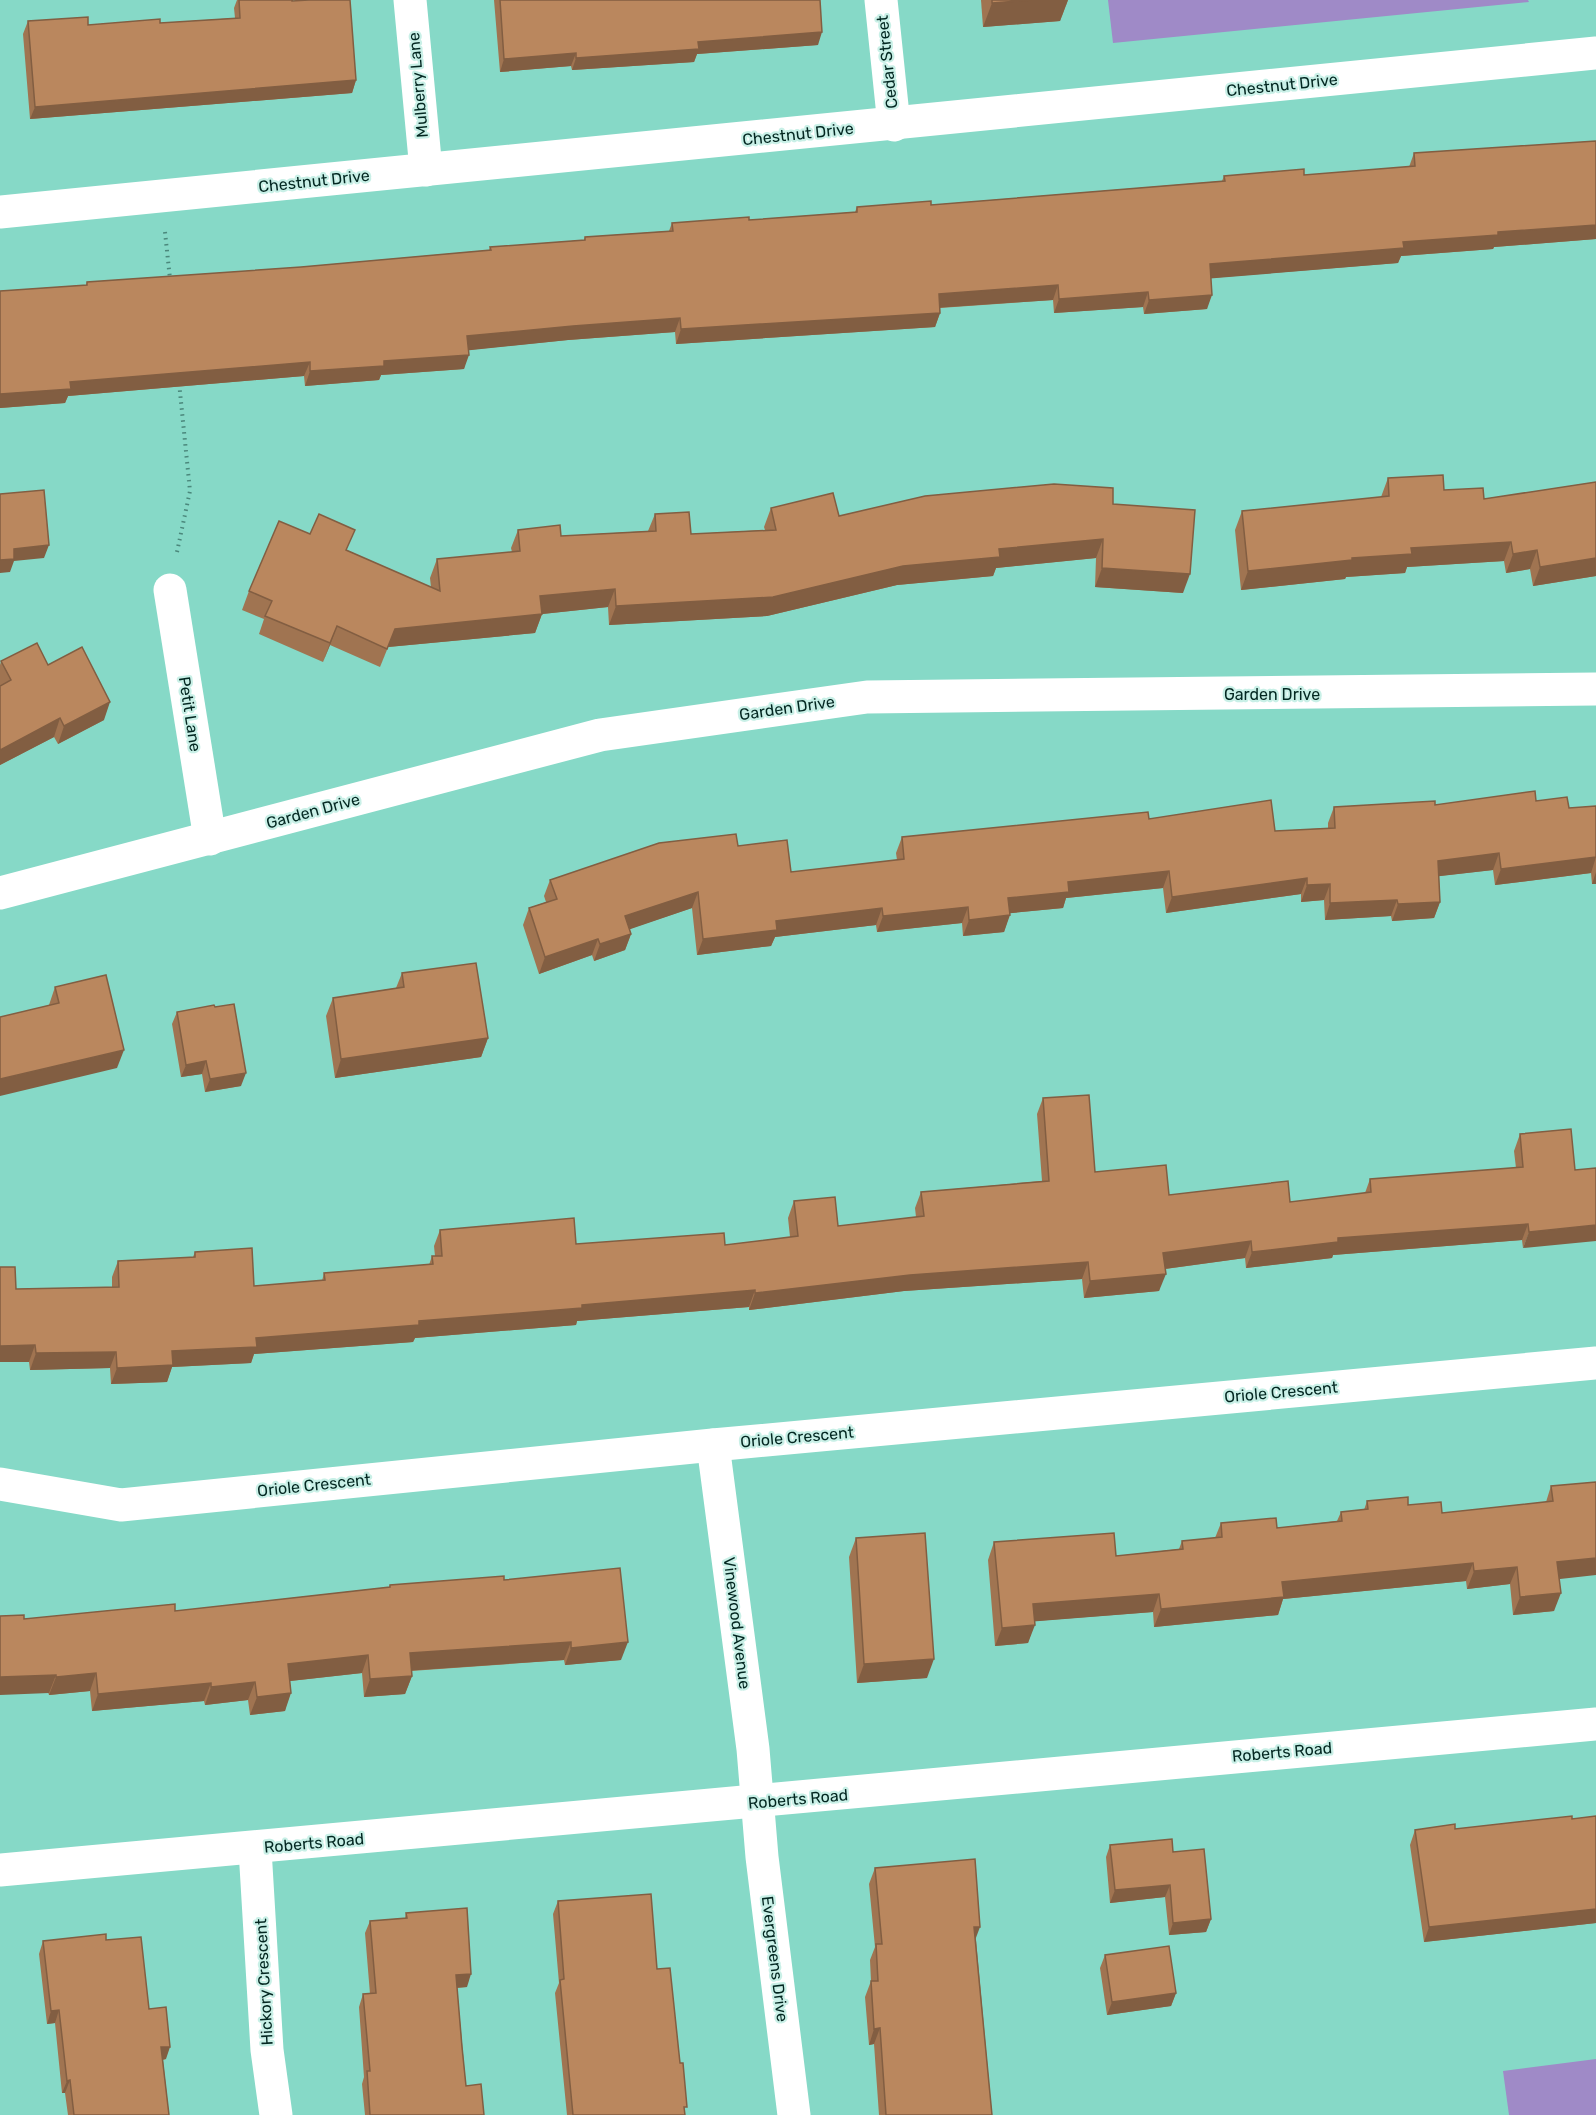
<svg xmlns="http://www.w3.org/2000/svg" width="1596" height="2115" font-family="Rubik,sans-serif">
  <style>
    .green { fill: #9f8ac7 }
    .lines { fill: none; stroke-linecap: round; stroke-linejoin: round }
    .path { stroke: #4b887c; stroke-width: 4; stroke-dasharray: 1.5 4.5; stroke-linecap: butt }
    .minor { stroke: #fff; stroke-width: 33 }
    .wall { fill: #a07451 }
    .shaded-wall { fill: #825e42 }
    .building { fill: #ba875e; stroke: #825e42; stroke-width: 1.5 }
    .labels { text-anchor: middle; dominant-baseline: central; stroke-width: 4.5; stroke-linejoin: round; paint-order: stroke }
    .street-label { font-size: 16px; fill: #032721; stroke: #c9f0e7 }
  </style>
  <rect width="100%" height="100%" fill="#86d9c7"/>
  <g class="green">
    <polygon points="1108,0 1528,0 1529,2 1113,43"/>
    <polygon points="1596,2059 1596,2115 1509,2115 1503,2071"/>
  </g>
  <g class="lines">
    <g class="path">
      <polyline points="165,232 170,279"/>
      <polyline points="177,552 190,491 179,382"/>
    </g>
    <g class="minor">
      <polyline points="410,0 426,170"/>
      <polyline points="881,0 894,125"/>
      <polyline points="0,212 1596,53"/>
      <polyline points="170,590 210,839"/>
      <polyline points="0,893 600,735 867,697 1596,689"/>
      <polyline points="713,1445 753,1749 762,1857 794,2115"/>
      <polyline points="0,1484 121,1505 713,1445 1596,1363"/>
      <polyline points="255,1849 267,2050 276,2115"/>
      <polyline points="0,1870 1596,1724"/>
    </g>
  </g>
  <g class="wall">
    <polygon points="237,0 292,1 356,80 352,93 30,119 23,34 28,21 88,25 160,23 235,18 234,8"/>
    <polygon points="494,0 820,0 818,45 697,54 694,62 572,70 571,66 500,72"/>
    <polygon points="981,0 1068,0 1060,21 983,27"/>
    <polygon points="1596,141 1596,239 1494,247 1493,249 1401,256 1398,263 1211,278 1207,309 1144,314 1143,307 1054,313 1053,300 940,308 940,313 935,327 676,344 675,332 568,340 468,350 464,369 381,375 379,380 305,386 304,376 68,396 65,403 0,408 0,291 86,285 87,282 301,267 489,250 490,247 584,240 585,237 669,231 672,223 749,220 855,212 857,207 931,205 1222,181 1224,176 1304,175 1409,167 1414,153"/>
    <polygon points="1388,478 1484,499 1596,482 1596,576 1533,586 1530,569 1506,573 1504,561 1407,567 1405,573 1346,577 1345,579 1241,590 1235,530 1242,511 1381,497"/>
    <polygon points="1113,504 1183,593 1095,587 1096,558 996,568 993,576 897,585 767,616 609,625 608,607 542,614 535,633 388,647 380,667 330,645 323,662 259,634 264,619 242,610 249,591 431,587 430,578 437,559 512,552 511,548 518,530 561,536 648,531 655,514 691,534 765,530 764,527 771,508 839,516"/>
    <polygon points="1,661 48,665 104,720 58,744 54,737 0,765 0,665"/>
    <polygon points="1536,801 1569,808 1596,806 1596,884 1592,884 1591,873 1495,885 1493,870 1439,876 1440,902 1434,918 1392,921 1391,916 1325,920 1324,900 1301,902 1301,894 1166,913 1163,888 1066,898 1063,908 1010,913 1004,932 963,936 962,923 877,932 876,925 775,937 771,946 697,955 692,908 629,929 631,934 625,950 594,961 592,955 539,974 523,925 529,908 546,902 544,896 550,880 738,846 791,872 897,860 896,853 902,837 1149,819 1275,831 1328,828 1328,823 1334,807 1435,805"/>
    <polygon points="402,973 488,1038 481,1057 335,1078 326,1016 333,998 396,988"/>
    <polygon points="55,987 117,1068 49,1005"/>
    <polygon points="215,1007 241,1086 205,1092 202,1074 181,1077 172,1024 177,1012"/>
    <polygon points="1043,1098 1095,1172 1169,1195 1290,1202 1365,1193 1370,1179 1516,1168 1514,1151 1520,1134 1571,1129 1523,1248 1522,1240 1333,1255 1332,1258 1246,1268 1245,1258 1165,1269 1159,1291 1084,1298 1082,1279 904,1291 749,1310 749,1307 577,1321 576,1325 415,1338 413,1342 254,1354 251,1363 172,1367 167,1382 111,1384 110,1368 30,1370 29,1362 16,1289 112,1287 112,1277 118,1261 193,1257 195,1252 254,1286 322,1281 324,1273 429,1265 432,1256 435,1256 434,1246 440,1230 576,1244 725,1245 790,1237 788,1218 794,1201 838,1226 916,1217 915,1208 921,1192 1042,1181 1037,1114"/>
    <polygon points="1596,1482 1559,1579 1554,1611 1513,1615 1510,1584 1467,1589 1466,1581 1283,1599 1278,1615 1154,1627 1153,1612 1035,1621 1028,1643 995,1646 988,1560 994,1542 1116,1556 1179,1549 1182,1541 1215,1538 1221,1523 1277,1528 1337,1521 1341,1512 1364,1510 1367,1501 1408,1505 1442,1513 1546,1502 1551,1486"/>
    <polygon points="856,1538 927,1678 857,1683 849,1557"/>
    <polygon points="504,1580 621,1660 565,1665 564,1660 411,1671 412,1676 405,1694 364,1697 362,1673 290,1681 285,1711 250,1715 248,1700 205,1705 204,1701 92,1711 90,1691 49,1695 24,1619 175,1611 389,1587 390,1585"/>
    <polygon points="1596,1816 1596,1923 1424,1942 1410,1845 1415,1830 1455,1829 1572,1819"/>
    <polygon points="1110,1845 1173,1852 1211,1919 1206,1932 1169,1935 1165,1897 1110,1903 1106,1857"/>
    <polygon points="875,1868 976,1940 992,2115 879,2115 874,2044 869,2045 865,1997 871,1981 870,1960 875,1947 869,1884"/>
    <polygon points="558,1901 657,1969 685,2115 567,2115 555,1993 559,1983 553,1914"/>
    <polygon points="406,1913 467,1987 457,1988 466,2086 484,2115 365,2115 362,2084 364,2077 359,2007 363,1994 370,1994 365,1933 370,1921 405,1918"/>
    <polygon points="106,1940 149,2009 166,2059 163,2060 169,2115 68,2115 65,2093 62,2093 55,2023 47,2024 39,1954 43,1941"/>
    <polygon points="1105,1955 1176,1993 1171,2006 1107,2015 1100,1968"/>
  </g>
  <g class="shaded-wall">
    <polygon points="1032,0 1068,0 1060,21 983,27 992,3"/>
    <polygon points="822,32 818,45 697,54 694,62 572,70 576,58 698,42"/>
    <polygon points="576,53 571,66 500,72 504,59"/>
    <polygon points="356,80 352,93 30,119 35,107"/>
    <polygon points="1596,225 1596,239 1494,247 1493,249 1401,256 1398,263 1204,279 1210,264 1403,242 1498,232"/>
    <polygon points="1058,285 1053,300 934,308 939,294"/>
    <polygon points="1148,292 1143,307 1054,313 1059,299"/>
    <polygon points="1212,295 1207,309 1144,314 1149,300"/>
    <polygon points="940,313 935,327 676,344 681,329"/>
    <polygon points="680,318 675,332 568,340 462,351 467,336 573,326"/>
    <polygon points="469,355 464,369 381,375 379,380 305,386 310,371 384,361"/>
    <polygon points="310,362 304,376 68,396 65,403 0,408 0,394 70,382"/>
    <polygon points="1103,539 1096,558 996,568 993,576 897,585 767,616 609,625 616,606 903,566 999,549"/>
    <polygon points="1511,542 1504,561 1407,567 1405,573 1346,577 1345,579 1241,590 1248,571 1352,558 1411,548"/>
    <polygon points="49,545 44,558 14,561 10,572 0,573 0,560 14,549"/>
    <polygon points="1537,550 1530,569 1506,573 1513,554"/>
    <polygon points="1596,558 1596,576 1533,586 1540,567"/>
    <polygon points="1102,568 1190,574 1183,593 1095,587"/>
    <polygon points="615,589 608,607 533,615 540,596"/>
    <polygon points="542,614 535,633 388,647 380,667 395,629"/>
    <polygon points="337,626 330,645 323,662 330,643"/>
    <polygon points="110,702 104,720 58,744 64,726"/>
    <polygon points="60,718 54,737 0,765 0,750"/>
    <polygon points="1499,853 1493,870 1432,877 1438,861"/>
    <polygon points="1596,857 1591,873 1495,885 1501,869"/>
    <polygon points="1169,871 1163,888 1066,898 1063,908 1002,914 1008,898 1068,882"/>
    <polygon points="1596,872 1596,884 1592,884"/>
    <polygon points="1307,878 1301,894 1166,913 1172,897"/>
    <polygon points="1330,884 1324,900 1301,902 1307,885"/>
    <polygon points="698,892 692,908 619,933 625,916"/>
    <polygon points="1397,900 1391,916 1325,920 1330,903"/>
    <polygon points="1440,902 1434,918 1392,921 1398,904"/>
    <polygon points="968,907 962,923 877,932 883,916"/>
    <polygon points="882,908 876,925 775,937 771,946 697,955 703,939 776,921"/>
    <polygon points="1010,915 1004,932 963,936 969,920"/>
    <polygon points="631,934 625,950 594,961 600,944"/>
    <polygon points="598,939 592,955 539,974 545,957"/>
    <polygon points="488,1038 481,1057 335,1078 341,1059"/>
    <polygon points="124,1050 117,1068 0,1096 0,1079"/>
    <polygon points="206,1061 202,1074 181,1077 186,1065"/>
    <polygon points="246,1073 241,1086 205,1092 210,1079"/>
    <polygon points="1528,1224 1522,1240 1333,1255 1332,1258 1246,1268 1252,1252 1338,1238"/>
    <polygon points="1596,1225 1596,1241 1523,1248 1529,1232"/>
    <polygon points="1251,1241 1245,1258 1157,1270 1163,1253"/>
    <polygon points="1088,1262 1082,1279 904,1291 749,1310 755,1293 910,1275"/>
    <polygon points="1166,1274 1159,1291 1084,1298 1090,1281"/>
    <polygon points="755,1290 749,1307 577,1321 576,1325 415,1338 413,1342 254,1354 251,1363 172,1367 167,1382 111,1384 117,1368 172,1351 256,1338 582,1305"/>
    <polygon points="35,1345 29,1362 0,1362 0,1346"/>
    <polygon points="116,1352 110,1368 30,1370 36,1353"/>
    <polygon points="1596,1558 1596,1575 1551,1580 1557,1562"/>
    <polygon points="1473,1563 1466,1581 1283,1599 1278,1615 1154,1627 1161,1609 1282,1582"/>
    <polygon points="1517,1567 1510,1584 1467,1589 1474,1571"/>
    <polygon points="1561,1593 1554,1611 1513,1615 1520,1597"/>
    <polygon points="1159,1594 1153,1612 1027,1622 1033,1604"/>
    <polygon points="1035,1625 1028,1643 995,1646 1002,1628"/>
    <polygon points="571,1642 564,1660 404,1671 410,1653"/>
    <polygon points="628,1642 621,1660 565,1665 571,1648"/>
    <polygon points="368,1655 362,1673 281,1682 288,1664"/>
    <polygon points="934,1659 927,1678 857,1683 864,1664"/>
    <polygon points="96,1673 90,1691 49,1695 56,1677"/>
    <polygon points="56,1675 49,1693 0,1695 0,1677"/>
    <polygon points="412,1676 405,1694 364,1697 370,1679"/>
    <polygon points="255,1682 248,1700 205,1705 211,1687"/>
    <polygon points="211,1683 204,1701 92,1711 98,1694"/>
    <polygon points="291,1693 285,1711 250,1715 257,1697"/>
    <polygon points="1170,1885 1165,1897 1110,1903 1115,1890"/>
    <polygon points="1596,1909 1596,1923 1424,1942 1429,1927"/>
    <polygon points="1211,1919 1206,1932 1169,1935 1173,1923"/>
    <polygon points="974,1927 980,1927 974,1943"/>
    <polygon points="471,1974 467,1987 452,1988 456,1975"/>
    <polygon points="1176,1993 1171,2006 1107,2015 1112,2002"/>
    <polygon points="59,2010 55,2023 47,2024 51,2011"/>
    <polygon points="880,2028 874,2044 869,2045 874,2029"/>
    <polygon points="161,2047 170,2047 166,2059 157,2060"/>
    <polygon points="70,2080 65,2093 62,2093 67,2081"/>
  </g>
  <g class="building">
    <polygon points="239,0 292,0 292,1 309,0 350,0 356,80 35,107 28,21 88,17 88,25 160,19 160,23 240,18"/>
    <polygon points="500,0 820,0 822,32 698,42 699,49 576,58 576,53 504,59"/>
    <polygon points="992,0 1032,0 992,3"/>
    <polygon points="1596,141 1596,225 1498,232 1498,235 1403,242 1404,248 1210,264 1212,295 1149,300 1148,292 1059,299 1058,285 939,294 940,313 681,329 680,318 573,326 467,336 469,355 384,361 384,366 310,371 310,362 70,382 71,389 0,394 0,291 87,285 87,282 301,267 491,250 490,247 585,240 585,237 673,231 672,223 749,217 749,220 857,212 857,207 931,201 931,205 1225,181 1224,176 1304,169 1304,175 1415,166 1414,153"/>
    <polygon points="1443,475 1444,490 1483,488 1484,499 1596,482 1596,558 1540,567 1537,550 1513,554 1511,542 1411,548 1412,554 1352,558 1352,560 1248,571 1242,511 1389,496 1388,478"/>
    <polygon points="1054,484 1113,488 1113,504 1195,510 1190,574 1102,568 1103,539 999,549 1000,557 903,566 773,597 616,606 615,589 540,596 542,614 395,629 387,649 337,626 330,643 265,616 272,601 249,591 279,521 310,534 319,514 355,530 346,550 440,591 437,559 520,551 518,530 560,525 561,536 656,531 655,514 689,512 691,534 776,530 771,508 833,493 839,516 925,496"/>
    <polygon points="44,490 49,545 14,549 14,559 0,560 0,494"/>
    <polygon points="37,643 48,665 82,647 110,702 64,726 60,718 0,750 0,686 11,680 1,661"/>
    <polygon points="1535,791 1536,801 1567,797 1569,808 1596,806 1596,857 1501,869 1499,853 1438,861 1440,902 1398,904 1397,900 1330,903 1330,884 1307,885 1307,878 1172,897 1169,871 1068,882 1069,892 1008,898 1010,915 969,920 968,907 883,916 882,908 776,921 777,930 703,939 698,892 625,916 631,934 600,944 598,939 545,957 529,908 557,899 550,880 659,843 736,834 738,846 787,840 791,872 904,859 902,837 1148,812 1149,819 1271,800 1275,831 1335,828 1334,807 1435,801 1435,805"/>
    <polygon points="476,963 488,1038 341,1059 333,998 404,987 402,973"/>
    <polygon points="106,975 124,1050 0,1079 0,1017 59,1003 55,987"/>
    <polygon points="234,1004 246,1073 210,1079 206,1061 186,1065 177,1012 214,1005 215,1007"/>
    <polygon points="1089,1095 1095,1172 1166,1165 1169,1195 1288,1181 1290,1202 1371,1192 1370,1179 1523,1167 1520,1134 1571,1129 1575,1170 1596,1168 1596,1225 1529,1232 1528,1224 1338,1238 1338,1242 1252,1252 1251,1241 1163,1253 1166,1274 1090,1281 1088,1262 910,1275 755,1293 755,1290 582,1305 582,1308 419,1321 419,1325 256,1338 257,1347 172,1351 173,1365 117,1368 116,1352 36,1353 35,1345 0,1346 0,1267 15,1267 16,1289 119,1287 118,1261 195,1257 195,1252 252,1248 254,1286 325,1280 324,1273 433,1264 432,1256 442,1256 440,1230 574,1218 576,1244 724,1233 725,1245 798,1236 794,1201 835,1197 838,1226 924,1216 921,1192 1049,1181 1043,1098"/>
    <polygon points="1596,1482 1596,1558 1557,1562 1561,1593 1520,1597 1517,1567 1474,1571 1473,1563 1282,1582 1284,1597 1161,1609 1159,1594 1033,1604 1035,1625 1002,1628 994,1542 1114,1533 1116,1556 1183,1549 1182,1541 1222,1537 1221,1523 1276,1518 1277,1528 1342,1521 1341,1512 1368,1509 1367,1501 1408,1497 1408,1505 1441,1502 1442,1513 1553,1501 1551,1486"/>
    <polygon points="925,1533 934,1659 864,1664 856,1538"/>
    <polygon points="620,1568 628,1642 571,1648 571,1642 410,1653 412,1676 370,1679 368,1655 288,1664 291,1693 257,1697 255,1682 211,1687 211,1683 98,1694 96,1673 56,1677 56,1675 0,1677 0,1616 24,1615 24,1619 175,1604 175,1611 390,1587 390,1585 504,1576 504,1580"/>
    <polygon points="1572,1816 1572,1819 1596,1816 1596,1909 1429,1927 1415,1830 1455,1824 1455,1829"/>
    <polygon points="1172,1839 1173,1852 1204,1849 1211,1919 1173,1923 1170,1885 1115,1890 1110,1845"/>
    <polygon points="975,1859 980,1927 974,1927 992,2115 886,2115 880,2028 874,2029 871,1981 878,1981 876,1944 882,1944 875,1868"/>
    <polygon points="651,1894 657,1969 670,1968 680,2063 683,2063 687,2107 684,2107 685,2115 573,2115 560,1980 564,1979 558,1901"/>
    <polygon points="467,1908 471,1974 456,1975 462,2047 466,2086 481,2084 484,2115 370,2115 367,2071 370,2071 363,1994 376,1993 370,1921 407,1918 406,1913"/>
    <polygon points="106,1934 106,1940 141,1937 149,2009 166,2007 170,2047 161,2047 169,2115 74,2115 70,2080 67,2081 59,2010 51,2011 43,1941"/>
    <polygon points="1169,1946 1176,1993 1112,2002 1105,1955"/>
  </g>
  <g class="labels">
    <g class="street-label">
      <text transform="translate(887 62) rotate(-96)">Cedar Street</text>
      <text transform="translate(418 85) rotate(-95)">Mulberry Lane</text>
      <text transform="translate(1282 85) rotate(-6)">Chestnut Drive</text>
      <text transform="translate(798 134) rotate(-6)">Chestnut Drive</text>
      <text transform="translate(314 181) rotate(-6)">Chestnut Drive</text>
      <text x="1272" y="694">Garden Drive</text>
      <text transform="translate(787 708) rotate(-8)">Garden Drive</text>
      <text transform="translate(190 714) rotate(81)">Petit Lane</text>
      <text transform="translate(313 811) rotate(-15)">Garden Drive</text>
      <text transform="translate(1281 1392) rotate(-5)">Oriole Crescent</text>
      <text transform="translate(797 1437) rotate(-5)">Oriole Crescent</text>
      <text transform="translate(314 1485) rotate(-6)">Oriole Crescent</text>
      <text transform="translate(737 1623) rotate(83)">Vinewood Avenue</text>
      <text transform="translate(1282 1752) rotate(-5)">Roberts Road</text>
      <text transform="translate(798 1799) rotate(-5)">Roberts Road</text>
      <text transform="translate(314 1843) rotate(-5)">Roberts Road</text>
      <text transform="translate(775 1959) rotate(83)">Evergreens Drive</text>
      <text transform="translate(264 1982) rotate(-93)">Hickory Crescent</text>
    </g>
  </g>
</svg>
